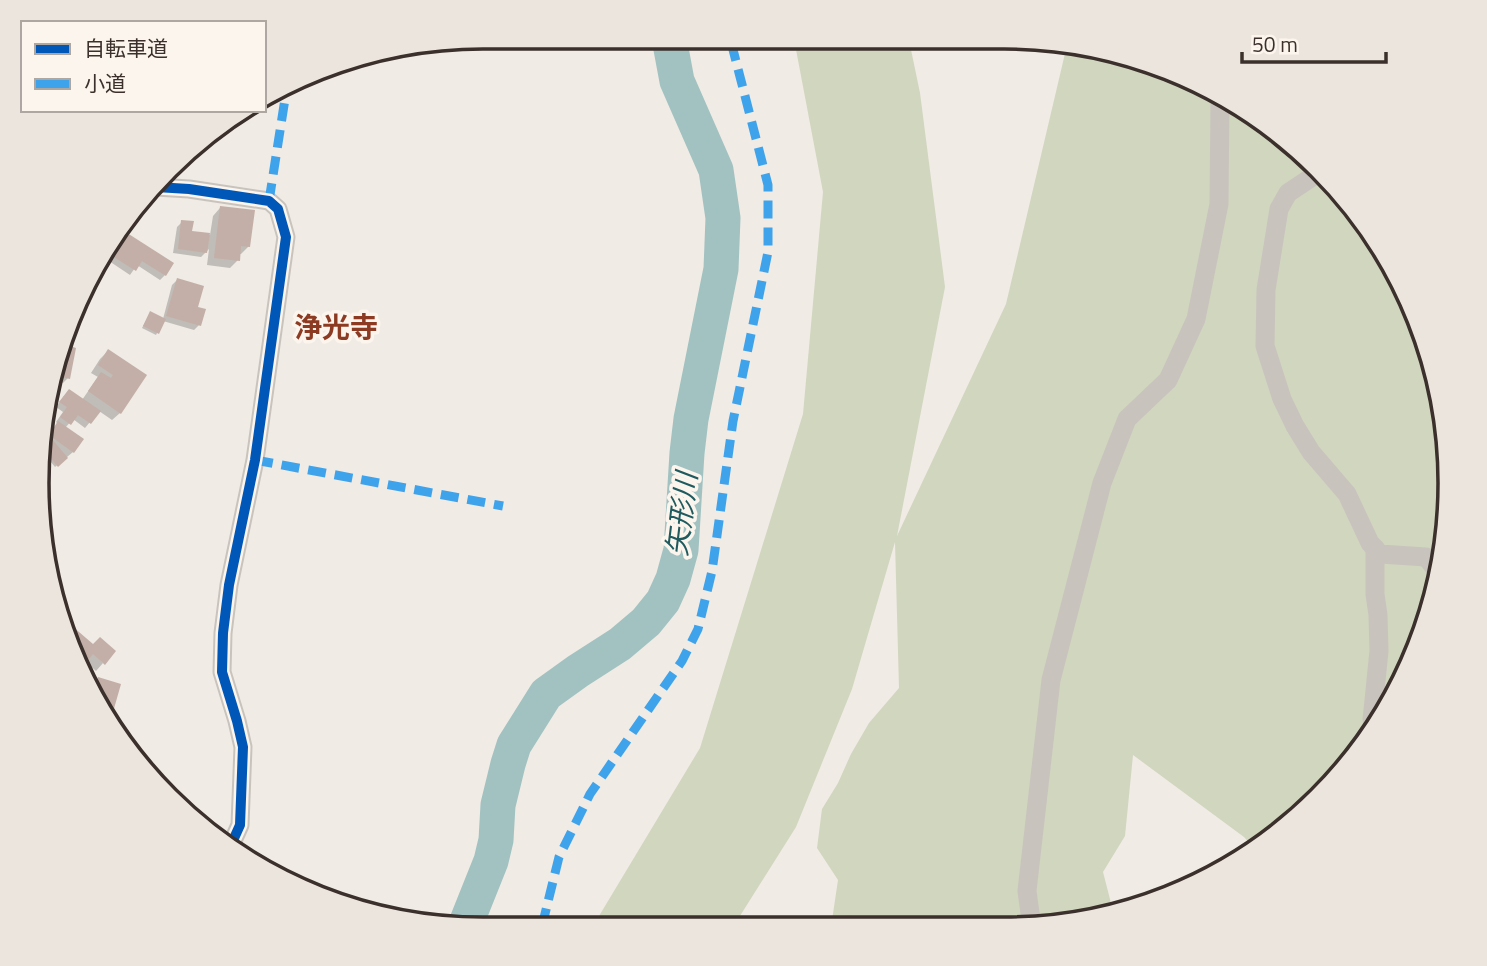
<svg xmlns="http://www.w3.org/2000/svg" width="1487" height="966" font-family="'Titillium Web','Noto Sans JP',sans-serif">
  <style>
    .green { fill: #d1d6bf }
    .shadow { fill: #0003 }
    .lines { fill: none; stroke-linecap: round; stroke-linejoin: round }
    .river { stroke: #a1c2c1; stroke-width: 35 }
    .building { fill: #c3afa7 }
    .minor { stroke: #c9c3be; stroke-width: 19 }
    .quiet { stroke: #3fa3eb; stroke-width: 9; stroke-dasharray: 18 9; stroke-linecap: butt }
    .cycleway-casing { stroke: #fbf5ee; stroke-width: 15 }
    .cycleway { stroke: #0057b8; stroke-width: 10 }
    .labels { text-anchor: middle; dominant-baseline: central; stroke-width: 7; stroke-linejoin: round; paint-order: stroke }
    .neighbourhood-label { font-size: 28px; font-weight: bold; fill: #8c3b22; stroke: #fbf5ee }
    .water-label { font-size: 28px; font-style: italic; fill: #1f5a5e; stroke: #fbf5ee }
    .rim { fill: none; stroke: #3b302b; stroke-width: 3.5 }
  </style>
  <rect width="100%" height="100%" fill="#f0ebe5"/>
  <polygon class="green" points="794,39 909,40 920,93 945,287 897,536 1006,304 1067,45 1058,41 1175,71 1298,147 1404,285 1449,453 1427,626 1340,777 1251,845 1244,837 1133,755 1125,836 1103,872 1112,907 1033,928 831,927 838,880 817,848 822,809 838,783 851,754 869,723 899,688 895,542 852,689 796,827 733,927 593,926 700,748 803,414 823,192"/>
  <g class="shadow">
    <polygon points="220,208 249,246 241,254 239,254 238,260 230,268 207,265 209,249 201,257 173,253 177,227 182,222 190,232 210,235 213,216"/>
    <polygon points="124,233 165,275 160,280 137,265 130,275 106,259"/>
    <polygon points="177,280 196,308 199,325 194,330 163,321 156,335 142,328 150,313 163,319 172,285"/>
    <polygon points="63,335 70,336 68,378 63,383 52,380 61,339"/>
    <polygon points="108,351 145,375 120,413 112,420 99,411 85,428 73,419 65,428 73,452 55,467 41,450 48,443 45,440 58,424 56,422 63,412 56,407 64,396 82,400 98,377 91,373 100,359"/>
    <polygon points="40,473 44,475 41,484"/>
    <polygon points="60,618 103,663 96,671 85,661 80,667"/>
    <polygon points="85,679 111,711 106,716 97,706"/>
  </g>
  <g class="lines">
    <polyline class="river" points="465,926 491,861 496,840 498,805 508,764 514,745 546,694 578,671 620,644 646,622 663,601 673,579 681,550 687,453 691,419 721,269 723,218 716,170 677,81 669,38"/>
  </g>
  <g class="building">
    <polygon points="220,206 255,210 250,247 241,246 240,261 214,258"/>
    <polygon points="181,220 194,221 192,231 210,233 207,253 178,249"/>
    <polygon points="124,231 174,263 166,276 142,261 136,271 109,254"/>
    <polygon points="177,278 204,286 198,307 206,309 201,326 166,316"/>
    <polygon points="150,311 166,319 159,334 143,326"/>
    <polygon points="64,333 72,335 70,346 76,348 70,379 53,375 61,339"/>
    <polygon points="108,349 147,375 121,414 88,391 101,372 111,378 113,375 98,365"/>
    <polygon points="69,389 101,411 91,424 78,415 71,425 60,417 67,407 59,402"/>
    <polygon points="58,421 84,439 74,453 49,435"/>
    <polygon points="51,438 68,458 58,467 41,447"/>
    <polygon points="58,614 93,644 100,637 116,651 105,665 93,654 81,668"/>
    <polygon points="84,677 97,680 98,677 121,684 113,712 97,706"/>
  </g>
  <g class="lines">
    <g class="minor">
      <polyline points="1318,173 1288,193 1279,209 1266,290 1265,346 1282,399 1295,426 1311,452 1347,494 1370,543 1380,554 1426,557 1434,567"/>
      <polyline points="156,187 189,189 269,201 278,209 286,237 255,460 229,585 223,633 222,672 237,721 243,747 240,825 231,845"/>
      <polyline points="1372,720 1379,651 1378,615 1375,594 1375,548"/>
      <polyline points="847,927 848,925"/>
      <polyline points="1032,928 1027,891 1051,680 1102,483 1127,419 1168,380 1196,319 1219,204 1220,99"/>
    </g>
    <g class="quiet">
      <polyline points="269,201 287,86"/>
      <polyline points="255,460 503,506"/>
      <polyline points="542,926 559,857 590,794 682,661 698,629 712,571 733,421 768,252 768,185 730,38"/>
    </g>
    <defs>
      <polyline id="cycleway" points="156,187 189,189 269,201 278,209 286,237 255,460 229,585 223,633 222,672 237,721 243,747 240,825 231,845"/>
    </defs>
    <use href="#cycleway" class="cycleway-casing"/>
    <use href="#cycleway" class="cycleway"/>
  </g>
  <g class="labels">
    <g class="neighbourhood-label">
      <text x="336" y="326">浄光寺</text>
    </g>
    <g class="water-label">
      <text transform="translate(681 514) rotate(-83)">矢形川</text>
    </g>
  </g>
  <path d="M0 0H1487V966H0ZM483 49H1004A434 434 0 0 1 1438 483V483A434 434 0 0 1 1004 917H483A434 434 0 0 1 49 483V483A434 434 0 0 1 483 49Z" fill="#ece5de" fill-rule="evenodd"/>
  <path class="rim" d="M483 49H1004A434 434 0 0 1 1438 483V483A434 434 0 0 1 1004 917H483A434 434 0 0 1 49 483V483A434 434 0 0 1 483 49Z"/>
  <rect x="21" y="21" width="245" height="91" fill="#fbf5ee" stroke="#aea6a0" stroke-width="2"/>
  <rect x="35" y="44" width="35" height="10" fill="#0057b8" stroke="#aea6a0" stroke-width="2"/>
  <text x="84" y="56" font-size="21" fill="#3b302b">自転車道</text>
  <rect x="35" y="79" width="35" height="10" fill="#3fa3eb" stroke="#aea6a0" stroke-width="2"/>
  <text x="84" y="91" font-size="21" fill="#3b302b">小道</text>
  <path d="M1242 52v10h144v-10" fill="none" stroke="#3b302b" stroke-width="3.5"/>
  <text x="1252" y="52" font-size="21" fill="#3b302b" stroke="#fbf5ee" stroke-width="5" paint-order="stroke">50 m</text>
</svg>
